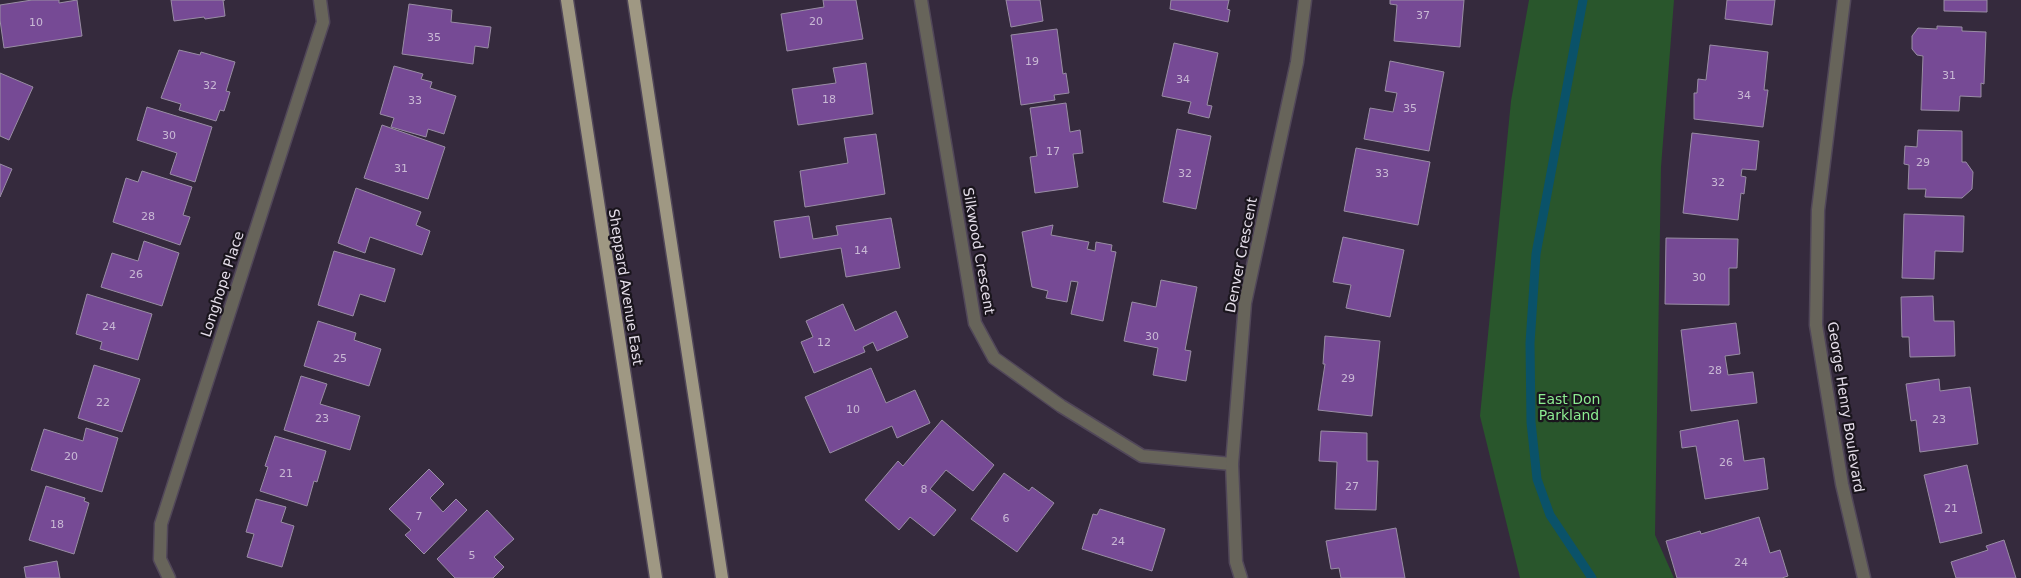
<svg xmlns="http://www.w3.org/2000/svg" width="2021" height="578" font-family="'DejaVu Sans',sans-serif">
  <style>
    .green { fill: #29562c }
    .lines { fill: none; stroke-linecap: round; stroke-linejoin: round }
    .stream { stroke: #0a5269; stroke-width: 9 }
    .building { fill: #764a95; stroke: #998da4 }
    .minor-casing { stroke: #514759; stroke-width: 15 }
    .major-casing { stroke: #514759; stroke-width: 15 }
    .minor { stroke: #67645a; stroke-width: 12 }
    .major { stroke: #9f9883; stroke-width: 12 }
    .labels { text-anchor: middle; dominant-baseline: central; stroke-width: 4.5; stroke-linejoin: round; paint-order: stroke }
    .number-label { font-size: 11px; fill: #c9b9d5 }
    .street-label { font-size: 14px; fill: #e5deea; stroke: #1a151d }
    .park-label { font-size: 14px; fill: #8cec91; stroke: #1a151d }
  </style>
  <rect width="100%" height="100%" fill="#352a3d"/>
  <polygon class="green" points="1529,0 1674,0 1661,167 1655,535 1674,578 1520,578 1480,416 1511,101"/>
  <g class="lines">
    <polyline class="stream" points="1583,0 1536,254 1530,343 1531,422 1537,479 1550,515 1592,578"/>
  </g>
  <g class="building">
    <polygon points="32,0 59,0 59,3 77,0 82,36 4,48 0,20 0,5"/>
    <polygon points="171,0 225,0 223,0 225,16 205,19 204,17 174,21"/>
    <polygon points="823,0 856,0 863,39 787,51 781,14 824,7"/>
    <polygon points="1006,0 1040,0 1043,21 1011,27"/>
    <polygon points="1171,0 1229,0 1227,9 1230,10 1228,22 1170,9"/>
    <polygon points="1390,0 1464,0 1460,47 1394,41 1397,5 1390,4"/>
    <polygon points="1727,0 1775,0 1772,25 1725,19"/>
    <polygon points="1944,0 1987,0 1987,12 1944,11"/>
    <polygon points="409,4 452,10 451,22 491,27 488,48 475,46 473,64 402,54"/>
    <polygon points="1937,26 1962,27 1962,31 1986,32 1984,84 1981,83 1981,97 1960,96 1959,111 1921,110 1923,56 1917,55 1912,49 1912,36 1918,28 1937,29"/>
    <polygon points="1057,29 1063,74 1066,73 1069,93 1054,95 1055,100 1021,105 1011,35"/>
    <polygon points="1174,43 1218,53 1207,105 1212,106 1209,118 1188,113 1191,102 1162,96"/>
    <polygon points="1710,45 1768,52 1764,90 1768,90 1763,127 1694,119 1694,93 1697,93 1698,79 1706,80"/>
    <polygon points="179,50 200,55 201,52 235,62 226,91 230,92 224,111 220,110 216,121 179,110 181,104 161,98"/>
    <polygon points="1390,61 1444,72 1429,151 1364,139 1370,108 1393,112 1397,93 1385,91"/>
    <polygon points="866,63 873,114 798,125 792,89 836,83 833,68"/>
    <polygon points="394,66 423,74 421,79 432,82 430,88 456,96 444,134 428,129 426,137 391,127 394,118 380,114"/>
    <polygon points="0,73 33,87 9,140 0,136"/>
    <polygon points="1066,103 1070,132 1080,130 1083,153 1073,154 1078,187 1035,193 1030,157 1037,156 1030,108"/>
    <polygon points="147,107 212,127 195,182 170,174 177,153 137,140"/>
    <polygon points="382,125 445,147 428,199 364,178"/>
    <polygon points="1177,129 1211,136 1196,209 1163,202"/>
    <polygon points="1918,130 1962,131 1962,162 1966,162 1973,172 1972,189 1962,198 1925,197 1926,189 1908,189 1909,165 1904,164 1905,146 1917,147"/>
    <polygon points="1692,133 1759,141 1756,170 1742,169 1741,176 1746,177 1744,194 1741,193 1738,220 1683,213"/>
    <polygon points="876,134 885,194 805,207 800,171 848,163 844,138"/>
    <polygon points="1356,148 1430,162 1418,225 1344,211"/>
    <polygon points="0,164 12,169 0,197"/>
    <polygon points="142,171 192,187 183,215 190,217 180,245 113,222 126,178 138,182"/>
    <polygon points="356,188 421,212 416,225 430,231 422,255 370,237 365,253 338,243"/>
    <polygon points="1904,214 1964,216 1963,252 1935,251 1934,279 1902,278"/>
    <polygon points="809,216 813,239 838,235 836,226 891,218 900,268 846,277 841,248 780,258 774,221"/>
    <polygon points="1053,225 1051,235 1089,242 1087,249 1095,251 1096,242 1112,245 1111,251 1116,252 1103,321 1071,314 1078,282 1071,281 1067,302 1046,298 1048,291 1032,287 1022,232"/>
    <polygon points="1343,237 1404,250 1390,317 1346,308 1351,285 1333,282"/>
    <polygon points="1666,238 1738,239 1737,268 1729,268 1729,305 1665,304"/>
    <polygon points="144,241 179,253 162,306 101,287 112,253 138,261"/>
    <polygon points="334,251 395,269 385,302 360,294 353,316 318,305"/>
    <polygon points="1161,280 1197,287 1185,350 1191,351 1186,381 1153,375 1158,348 1124,341 1132,302 1156,307"/>
    <polygon points="87,294 152,314 138,360 100,349 102,342 76,334"/>
    <polygon points="1933,296 1934,321 1954,321 1955,356 1910,357 1909,337 1902,337 1901,297"/>
    <polygon points="843,304 855,331 896,311 908,337 877,351 873,342 863,347 865,352 814,373 801,342 813,337 806,321"/>
    <polygon points="318,321 356,333 354,340 381,349 369,386 304,366"/>
    <polygon points="1736,323 1740,354 1725,356 1728,375 1753,372 1757,403 1691,411 1681,330"/>
    <polygon points="1325,336 1380,341 1372,416 1318,410 1325,364 1323,364"/>
    <polygon points="94,365 140,379 122,432 78,418"/>
    <polygon points="871,368 886,403 915,390 930,423 897,438 892,426 830,453 805,397"/>
    <polygon points="301,376 327,384 320,404 360,416 350,450 284,430"/>
    <polygon points="1939,379 1940,391 1970,387 1978,444 1920,452 1916,420 1911,421 1906,384"/>
    <polygon points="942,420 994,465 973,491 946,470 930,489 956,510 934,536 910,517 899,530 865,500 898,461 903,466"/>
    <polygon points="1738,420 1744,461 1764,458 1768,489 1705,499 1696,446 1682,448 1680,431"/>
    <polygon points="86,428 118,438 102,492 31,470 44,429 83,441"/>
    <polygon points="1321,431 1367,433 1367,461 1378,461 1376,510 1335,509 1337,462 1319,461"/>
    <polygon points="275,436 326,451 317,482 314,481 307,506 260,491 268,467 265,466"/>
    <polygon points="1967,465 1982,533 1940,543 1924,475"/>
    <polygon points="429,469 444,484 430,498 443,512 456,499 467,510 424,554 405,535 411,530 389,509"/>
    <polygon points="1004,473 1029,491 1032,487 1054,503 1017,552 971,519"/>
    <polygon points="46,486 85,498 84,501 89,503 74,554 29,540"/>
    <polygon points="256,499 286,507 281,522 294,526 282,567 247,557 254,534 246,532"/>
    <polygon points="1100,509 1165,529 1152,571 1082,549 1093,514 1097,515"/>
    <polygon points="487,510 514,539 494,557 504,567 493,578 455,578 437,559"/>
    <polygon points="1759,517 1770,553 1780,550 1788,576 1782,578 1677,578 1666,541 1700,531 1701,534"/>
    <polygon points="1396,528 1405,578 1341,578 1339,568 1331,569 1326,541"/>
    <polygon points="2004,540 2016,578 1956,578 1951,562 1988,550 1986,546"/>
    <polygon points="57,561 60,578 26,578 24,567"/>
  </g>
  <g class="lines">
    <defs>
      <g id="minor">
        <polyline points="921,0 975,323 994,358 1061,406 1142,456 1232,464"/>
        <polyline points="1844,0 1818,210 1816,325 1842,484 1864,578"/>
        <polyline points="169,578 160,559 161,524 323,22 320,0"/>
        <polyline points="1241,578 1236,562 1232,464 1245,303 1297,62 1305,0"/>
      </g>
      <g id="major">
        <polyline points="567,0 656,578"/>
        <polyline points="634,0 722,578"/>
      </g>
    </defs>
    <use href="#minor" class="minor-casing"/>
    <use href="#major" class="major-casing"/>
    <use href="#minor" class="minor"/>
    <use href="#major" class="major"/>
  </g>
  <g class="labels">
    <g class="number-label">
      <text x="1423" y="15">37</text>
      <text x="816" y="21">20</text>
      <text x="36" y="22">10</text>
      <text x="434" y="37">35</text>
      <text x="1032" y="61">19</text>
      <text x="1949" y="75">31</text>
      <text x="1183" y="79">34</text>
      <text x="210" y="85">32</text>
      <text x="1744" y="95">34</text>
      <text x="829" y="99">18</text>
      <text x="415" y="100">33</text>
      <text x="1410" y="108">35</text>
      <text x="169" y="135">30</text>
      <text x="1053" y="151">17</text>
      <text x="1923" y="162">29</text>
      <text x="401" y="168">31</text>
      <text x="1185" y="173">32</text>
      <text x="1382" y="173">33</text>
      <text x="1718" y="182">32</text>
      <text x="148" y="216">28</text>
      <text x="861" y="250">14</text>
      <text x="136" y="274">26</text>
      <text x="1699" y="277">30</text>
      <text x="109" y="326">24</text>
      <text x="1152" y="336">30</text>
      <text x="824" y="342">12</text>
      <text x="340" y="358">25</text>
      <text x="1715" y="370">28</text>
      <text x="1348" y="378">29</text>
      <text x="103" y="402">22</text>
      <text x="853" y="409">10</text>
      <text x="322" y="418">23</text>
      <text x="1939" y="419">23</text>
      <text x="71" y="456">20</text>
      <text x="1726" y="462">26</text>
      <text x="286" y="473">21</text>
      <text x="1352" y="486">27</text>
      <text x="924" y="489">8</text>
      <text x="1951" y="508">21</text>
      <text x="419" y="516">7</text>
      <text x="1006" y="518">6</text>
      <text x="57" y="524">18</text>
      <text x="1118" y="541">24</text>
      <text x="472" y="555">5</text>
      <text x="1741" y="562">24</text>
    </g>
    <g class="street-label">
      <text transform="translate(979 251) rotate(80)">Silkwood Crescent</text>
      <text transform="translate(1241 255) rotate(-79)">Denver Crescent</text>
      <text transform="translate(222 284) rotate(-72)">Longhope Place</text>
      <text transform="translate(626 287) rotate(81)">Sheppard Avenue East</text>
      <text transform="translate(1846 407) rotate(81)">George Henry Boulevard</text>
    </g>
    <g class="park-label">
      <text x="1569" y="399">East Don<tspan x="1569" dy="16">Parkland</tspan></text>
    </g>
  </g>
</svg>
